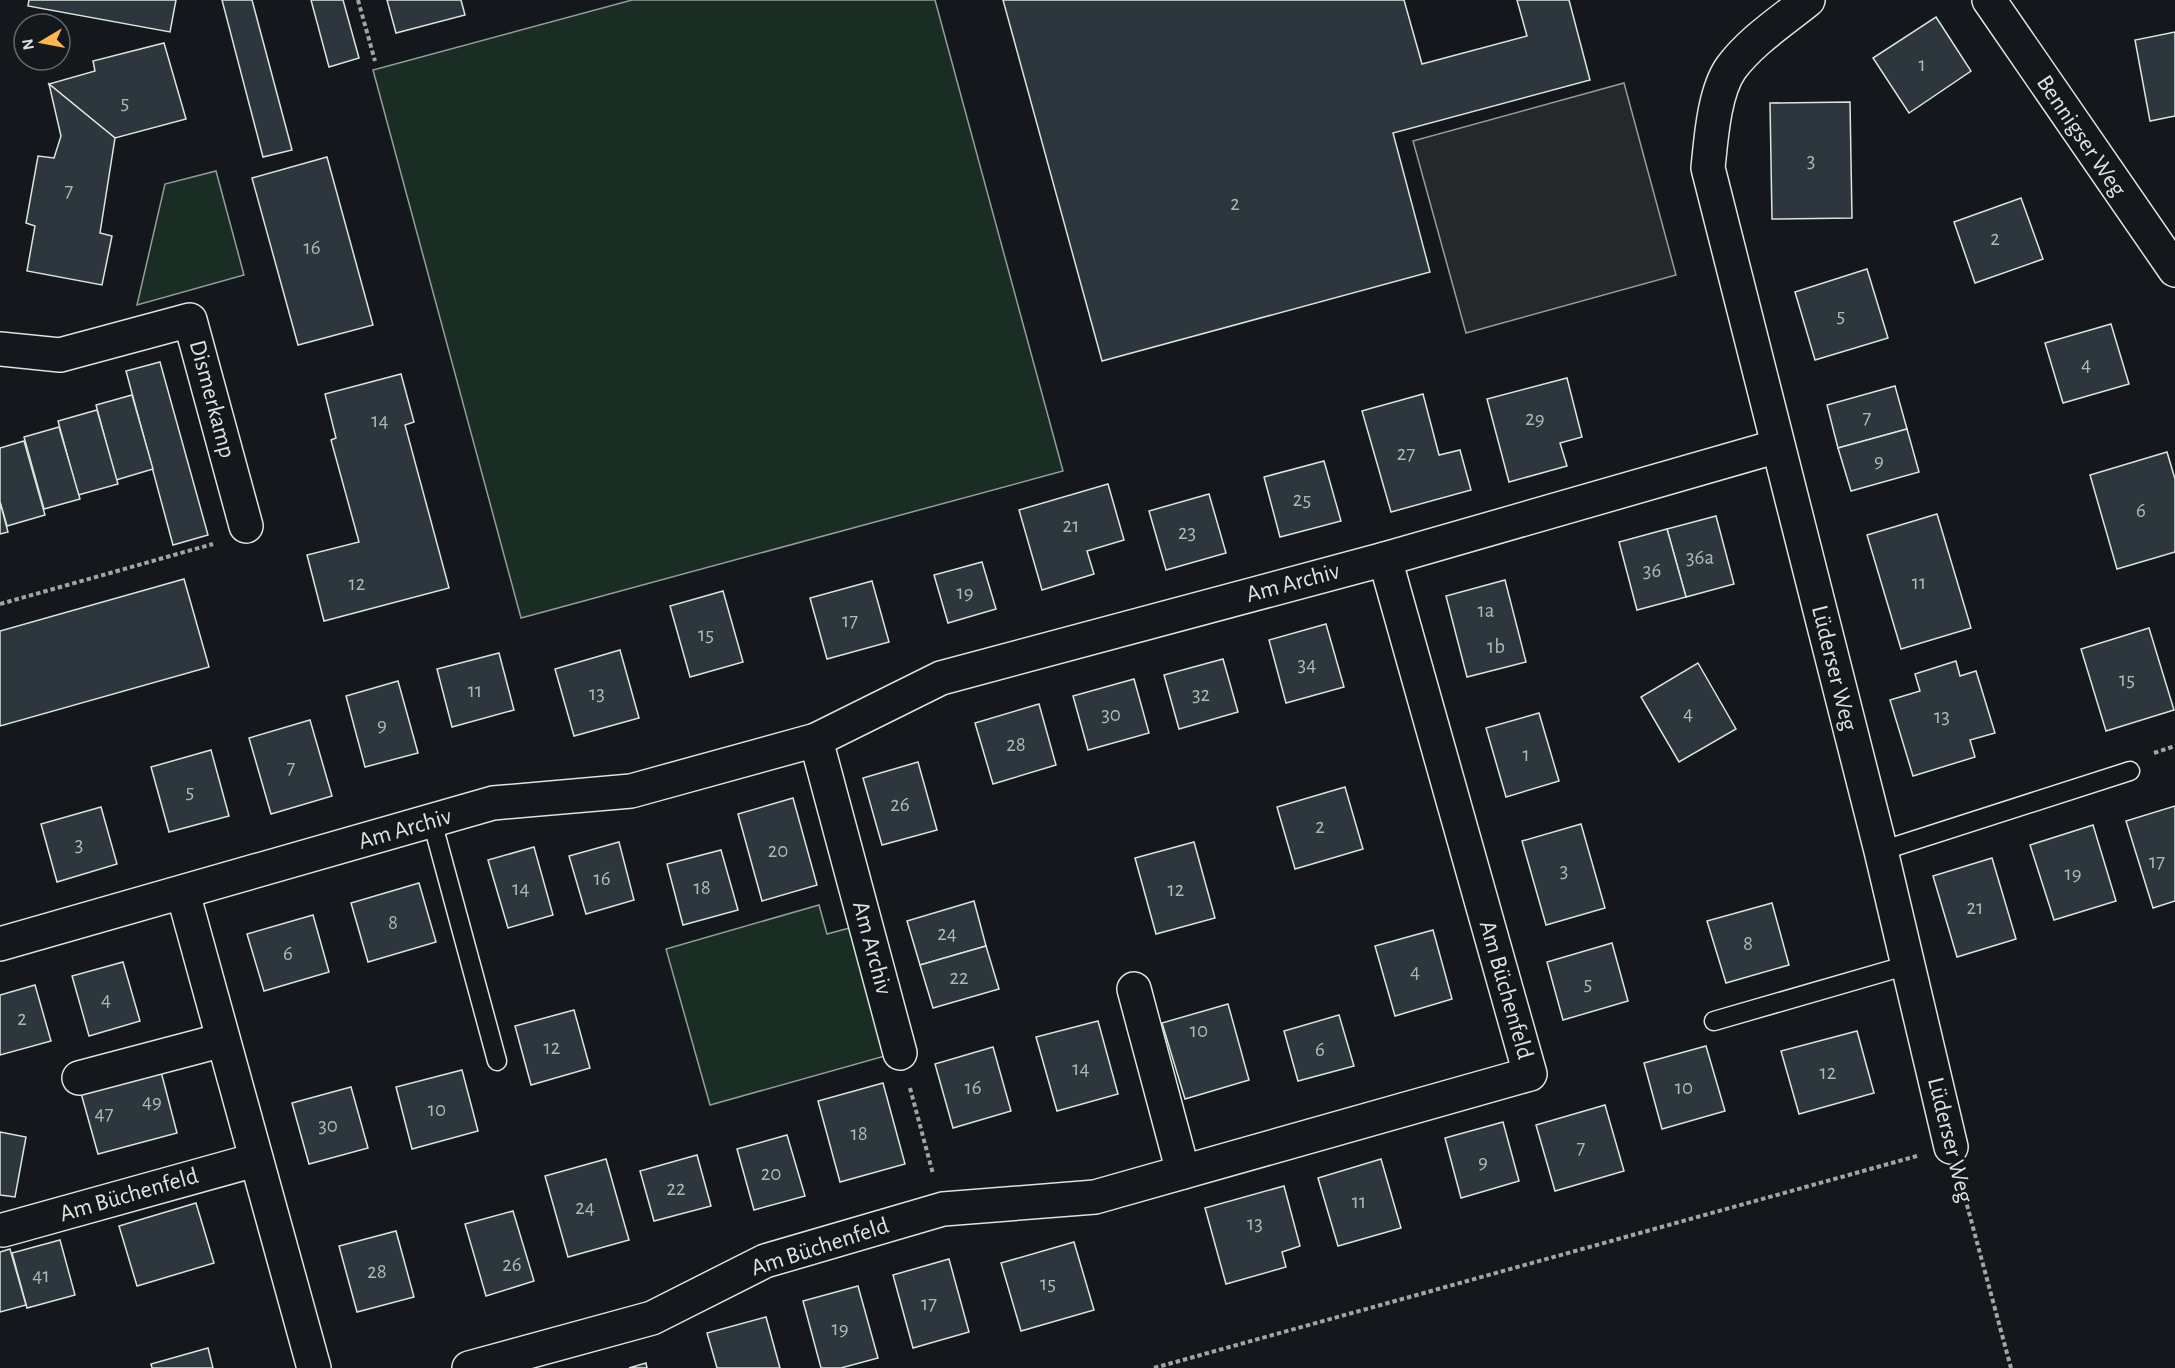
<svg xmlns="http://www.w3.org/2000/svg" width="2175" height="1368" font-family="'Alegreya Sans',sans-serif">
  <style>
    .green { fill: #1a2d24; stroke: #939e99; stroke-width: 1.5 }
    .parking { fill: #24282b; stroke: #939e99; stroke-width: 1.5 }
    .building { fill: #2c363c; stroke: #d8e6dc; stroke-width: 1.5 }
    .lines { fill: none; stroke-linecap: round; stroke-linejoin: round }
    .service-casing { stroke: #d8e6dc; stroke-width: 21 }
    .minor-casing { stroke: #d8e6dc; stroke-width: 36 }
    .path { stroke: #9da8a2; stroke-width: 4; stroke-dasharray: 4.5 3; stroke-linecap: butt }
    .service { stroke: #14181c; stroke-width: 18 }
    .minor { stroke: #14181c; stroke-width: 33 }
    .labels { text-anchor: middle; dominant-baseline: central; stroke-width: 4.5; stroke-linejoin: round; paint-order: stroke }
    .number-label { font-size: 21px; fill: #adbab4 }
    .street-label { font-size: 24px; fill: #d8e6dc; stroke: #14181c }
  </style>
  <rect width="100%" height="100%" fill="#14181c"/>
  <g class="green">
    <polygon points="632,0 935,0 1063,471 521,618 373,70"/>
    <polygon points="216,171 244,275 137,305 165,184"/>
    <polygon points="819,905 827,934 857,926 892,1054 710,1105 666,949"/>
  </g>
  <polygon class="parking" points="1624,83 1676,275 1466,333 1413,141"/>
  <g class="building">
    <polygon points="29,0 176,0 170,32 28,6"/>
    <polygon points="222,0 252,0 292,150 263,157"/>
    <polygon points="311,0 343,0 359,58 329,67"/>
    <polygon points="387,0 461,0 465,15 396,33"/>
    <polygon points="1003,0 1404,0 1422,64 1527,36 1517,0 1569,0 1590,80 1393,133 1430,272 1102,361"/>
    <polygon points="1936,17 1971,71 1909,113 1873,58"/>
    <polygon points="2175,32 2175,116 2150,121 2135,40"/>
    <polygon points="164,43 186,119 115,138 49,84 95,71 93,61"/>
    <polygon points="49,84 115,138 100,233 112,236 102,285 27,271 35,226 26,223 38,156 54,158 61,136"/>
    <polygon points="1850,102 1852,218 1772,219 1770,103"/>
    <polygon points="327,157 373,325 298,345 252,178"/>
    <polygon points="2021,198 2043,259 1975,283 1954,222"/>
    <polygon points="1867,269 1888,338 1815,360 1795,292"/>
    <polygon points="2111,324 2129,384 2063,403 2045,343"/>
    <polygon points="160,362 208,535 173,545 126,371"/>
    <polygon points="401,374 414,422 405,425 449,588 324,621 307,555 359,542 331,440 336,438 325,394"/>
    <polygon points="1567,378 1582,437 1560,443 1567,466 1509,482 1487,399"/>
    <polygon points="1895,386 1907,429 1838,448 1827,405"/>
    <polygon points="1423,394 1439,455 1460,450 1471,490 1391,512 1362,411"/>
    <polygon points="132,395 153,469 116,480 96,405"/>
    <polygon points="97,410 118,484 78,495 58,421"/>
    <polygon points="59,427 80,499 44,509 24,437"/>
    <polygon points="1907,429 1919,472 1851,491 1838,448"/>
    <polygon points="24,441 45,515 7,526 0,502 0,448"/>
    <polygon points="2167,452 2175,479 2175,552 2117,569 2090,475"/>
    <polygon points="1324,461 1341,521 1280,537 1264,477"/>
    <polygon points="1108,484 1124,540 1087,551 1094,574 1042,590 1019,510"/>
    <polygon points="1209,494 1226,553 1166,570 1149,511"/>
    <polygon points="0,502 8,532 0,534"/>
    <polygon points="1937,514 1971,628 1901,649 1867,535"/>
    <polygon points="1716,516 1734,584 1686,597 1667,529"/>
    <polygon points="1667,529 1686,597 1637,610 1619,542"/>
    <polygon points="982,562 996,609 948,623 934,575"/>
    <polygon points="184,579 209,667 0,726 0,631"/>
    <polygon points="1505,580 1526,662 1467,677 1446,596"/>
    <polygon points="872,581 889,642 827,659 810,598"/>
    <polygon points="723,591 743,662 690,677 670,606"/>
    <polygon points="1326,624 1344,687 1286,703 1269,640"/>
    <polygon points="2149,628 2174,710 2106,731 2081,649"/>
    <polygon points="620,650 639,718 574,736 555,669"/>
    <polygon points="499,653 514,710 452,727 437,669"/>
    <polygon points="1223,659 1238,712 1179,729 1164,675"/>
    <polygon points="1956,661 1960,676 1976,671 1995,733 1970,740 1975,757 1913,776 1890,700 1920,691 1915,674"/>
    <polygon points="1698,663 1736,729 1679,762 1641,697"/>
    <polygon points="1134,679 1149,733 1088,750 1073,696"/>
    <polygon points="398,681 418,753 365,767 346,696"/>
    <polygon points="1039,704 1056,765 993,784 975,723"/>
    <polygon points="1539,713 1559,781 1506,797 1486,728"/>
    <polygon points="310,720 332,796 271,814 249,738"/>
    <polygon points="211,750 229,816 169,832 151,767"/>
    <polygon points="918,762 937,830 882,845 863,778"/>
    <polygon points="1345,787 1363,849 1295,869 1277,807"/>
    <polygon points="793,798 817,885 762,901 738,814"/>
    <polygon points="2175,806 2175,901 2153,908 2126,821"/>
    <polygon points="101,807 117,864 57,882 41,824"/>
    <polygon points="1581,824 1605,908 1546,925 1522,841"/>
    <polygon points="2093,825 2116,901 2054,920 2030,845"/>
    <polygon points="619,842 634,900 586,914 569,856"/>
    <polygon points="1194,842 1215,918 1156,934 1135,858"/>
    <polygon points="534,847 553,915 508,928 488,860"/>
    <polygon points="721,850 738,910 683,925 667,864"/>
    <polygon points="1992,858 2016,939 1957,957 1933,876"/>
    <polygon points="419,883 436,942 368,962 351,903"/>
    <polygon points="974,901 986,946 920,965 907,921"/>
    <polygon points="1772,903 1789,965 1726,983 1707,921"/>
    <polygon points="313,915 329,972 264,991 247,934"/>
    <polygon points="1433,930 1452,999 1395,1016 1375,946"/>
    <polygon points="1612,943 1628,1001 1563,1020 1547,962"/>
    <polygon points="986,946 999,989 933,1008 920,965"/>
    <polygon points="123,962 140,1021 89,1036 72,976"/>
    <polygon points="35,985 51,1041 0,1055 0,995"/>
    <polygon points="1228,1004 1249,1080 1185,1099 1162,1023"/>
    <polygon points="574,1010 590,1068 531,1085 515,1026"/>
    <polygon points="1339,1015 1354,1066 1298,1081 1284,1031"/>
    <polygon points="1098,1021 1118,1094 1057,1111 1036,1037"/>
    <polygon points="1857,1031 1874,1093 1799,1114 1781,1051"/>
    <polygon points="1706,1046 1725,1111 1662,1129 1644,1063"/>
    <polygon points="993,1047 1011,1111 953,1128 935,1064"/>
    <polygon points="159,1064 177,1133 98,1154 79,1086"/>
    <polygon points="462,1070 478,1131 412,1149 396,1087"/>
    <polygon points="883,1083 905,1164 840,1182 818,1101"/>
    <polygon points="351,1087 368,1148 309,1164 292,1103"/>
    <polygon points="1605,1105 1624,1171 1555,1191 1536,1125"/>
    <polygon points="1503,1122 1519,1181 1461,1198 1445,1138"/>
    <polygon points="0,1132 26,1137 15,1197 0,1195"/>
    <polygon points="787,1135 805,1196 754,1210 737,1149"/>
    <polygon points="697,1155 711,1206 654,1221 640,1171"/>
    <polygon points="606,1159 629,1240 568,1257 545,1176"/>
    <polygon points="1381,1159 1401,1228 1338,1246 1318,1178"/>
    <polygon points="1284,1186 1300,1246 1282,1252 1286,1267 1226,1284 1205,1208"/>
    <polygon points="196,1203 214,1263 137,1286 119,1226"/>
    <polygon points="513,1211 534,1281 486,1296 465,1224"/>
    <polygon points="396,1231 414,1297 357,1312 339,1246"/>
    <polygon points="60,1240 75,1295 27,1308 12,1253"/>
    <polygon points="1074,1242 1094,1310 1021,1331 1001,1263"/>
    <polygon points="10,1249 26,1305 0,1312 0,1252"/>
    <polygon points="949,1259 969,1332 913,1348 893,1275"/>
    <polygon points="858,1286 878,1358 841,1368 821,1368 803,1301"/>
    <polygon points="766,1317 780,1368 717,1368 707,1333"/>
    <polygon points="208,1348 213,1368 152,1368 151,1364"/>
    <polygon points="646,1363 647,1368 629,1368"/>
  </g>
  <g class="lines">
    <defs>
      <g id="service">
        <polyline points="432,821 497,1061"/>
        <polyline points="1881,851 2130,771"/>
        <polyline points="1714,1021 1908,965"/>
      </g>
      <g id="minor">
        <path d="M1808,0C1782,21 1751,41 1731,68C1714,92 1711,139 1708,168L1881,851L1951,1147"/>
        <polyline points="1989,0 2175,270"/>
        <polyline points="0,349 60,355 190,320 246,526"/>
        <polyline points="816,740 900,1053"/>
        <polyline points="183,893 314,1368"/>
        <polyline points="0,944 493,803 631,791 816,740 941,678 1385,559 1778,446"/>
        <polyline points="1134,989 1183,1172"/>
        <polyline points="79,1078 223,1040"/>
        <polyline points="3,1230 255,1160"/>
        <polyline points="469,1368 652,1318 765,1261 943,1209 1095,1197 1530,1074 1385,559"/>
      </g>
    </defs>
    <use href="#service" class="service-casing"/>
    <use href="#minor" class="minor-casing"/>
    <g class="path">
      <polyline points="358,0 375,61"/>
      <polyline points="0,604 213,544"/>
      <polyline points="2154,753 2175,746"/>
      <polyline points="910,1088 933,1174"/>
      <polyline points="1961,1183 2011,1368"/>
      <polyline points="1154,1368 1917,1156"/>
    </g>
    <use href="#service" class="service"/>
    <use href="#minor" class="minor"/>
  </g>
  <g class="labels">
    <g class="number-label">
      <text x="1922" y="64">1</text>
      <text x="125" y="102">5</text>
      <text x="1811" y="160">3</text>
      <text x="69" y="190">7</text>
      <text x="1235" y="203">2</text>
      <text x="1995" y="238">2</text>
      <text x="312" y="247">16</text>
      <text x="1841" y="315">5</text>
      <text x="2086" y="364">4</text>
      <text x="1867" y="417">7</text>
      <text x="1535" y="418">29</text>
      <text x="380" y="420">14</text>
      <text x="1406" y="453">27</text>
      <text x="1879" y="460">9</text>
      <text x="1302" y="499">25</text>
      <text x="2141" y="510">6</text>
      <text x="1071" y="525">21</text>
      <text x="1187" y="532">23</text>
      <text x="1700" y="557">36a</text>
      <text x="1652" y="570">36</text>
      <text x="1919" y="582">11</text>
      <text x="357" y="583">12</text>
      <text x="965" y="592">19</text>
      <text x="1486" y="610">1a</text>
      <text x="850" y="620">17</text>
      <text x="706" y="634">15</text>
      <text x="1496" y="646">1b</text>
      <text x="1307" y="664">34</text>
      <text x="2127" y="679">15</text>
      <text x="475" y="690">11</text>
      <text x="597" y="693">13</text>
      <text x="1201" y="694">32</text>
      <text x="1688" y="713">4</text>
      <text x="1111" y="714">30</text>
      <text x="1942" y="716">13</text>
      <text x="382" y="724">9</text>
      <text x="1016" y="744">28</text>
      <text x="1526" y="754">1</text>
      <text x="291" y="767">7</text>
      <text x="190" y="791">5</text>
      <text x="900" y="804">26</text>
      <text x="1320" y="826">2</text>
      <text x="79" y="844">3</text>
      <text x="778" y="850">20</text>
      <text x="2157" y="861">17</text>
      <text x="1564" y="870">3</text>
      <text x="2073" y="873">19</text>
      <text x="602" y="878">16</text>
      <text x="702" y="887">18</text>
      <text x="521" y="888">14</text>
      <text x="1176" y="889">12</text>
      <text x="1975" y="907">21</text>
      <text x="393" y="922">8</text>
      <text x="947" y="933">24</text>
      <text x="1748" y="943">8</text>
      <text x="288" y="953">6</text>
      <text x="1415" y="971">4</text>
      <text x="959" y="977">22</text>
      <text x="1588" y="983">5</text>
      <text x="106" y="999">4</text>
      <text x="22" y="1018">2</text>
      <text x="1199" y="1030">10</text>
      <text x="552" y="1047">12</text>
      <text x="1320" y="1049">6</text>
      <text x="1081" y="1068">14</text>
      <text x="1828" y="1072">12</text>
      <text x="973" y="1087">16</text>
      <text x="1684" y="1087">10</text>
      <text x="152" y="1101">49</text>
      <text x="437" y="1109">10</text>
      <text x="104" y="1113">47</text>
      <text x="328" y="1125">30</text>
      <text x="859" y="1133">18</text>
      <text x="1581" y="1147">7</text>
      <text x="1483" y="1161">9</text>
      <text x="771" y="1173">20</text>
      <text x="676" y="1188">22</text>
      <text x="1359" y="1201">11</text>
      <text x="585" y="1207">24</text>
      <text x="1255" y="1223">13</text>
      <text x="512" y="1264">26</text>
      <text x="377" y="1271">28</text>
      <text x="41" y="1275">41</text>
      <text x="1048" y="1283">15</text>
      <text x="929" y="1303">17</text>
      <text x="840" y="1328">19</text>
    </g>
    <g class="street-label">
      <text transform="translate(2081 136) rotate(56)">Bennigser Weg</text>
      <text transform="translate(212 399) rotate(75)">Dismerkamp</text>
      <text transform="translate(1293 583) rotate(-15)">Am Archiv</text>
      <text transform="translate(1834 668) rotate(76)">Lüderser Weg</text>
      <text transform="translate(405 829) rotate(-16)">Am Archiv</text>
      <text transform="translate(872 948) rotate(75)">Am Archiv</text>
      <text transform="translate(1506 990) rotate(74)">Am Büchenfeld</text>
      <text transform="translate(1950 1140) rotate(76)">Lüderser Weg</text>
      <text transform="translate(129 1195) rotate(-16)">Am Büchenfeld</text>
      <text transform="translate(820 1247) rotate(-18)">Am Büchenfeld</text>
    </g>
  </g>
  <g transform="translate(42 42) rotate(260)"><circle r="28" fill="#14181c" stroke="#626a69" stroke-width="1.5"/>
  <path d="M0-4.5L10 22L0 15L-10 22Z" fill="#ffb74d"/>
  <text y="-9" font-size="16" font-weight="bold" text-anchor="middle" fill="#d8e6dc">N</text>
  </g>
</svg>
